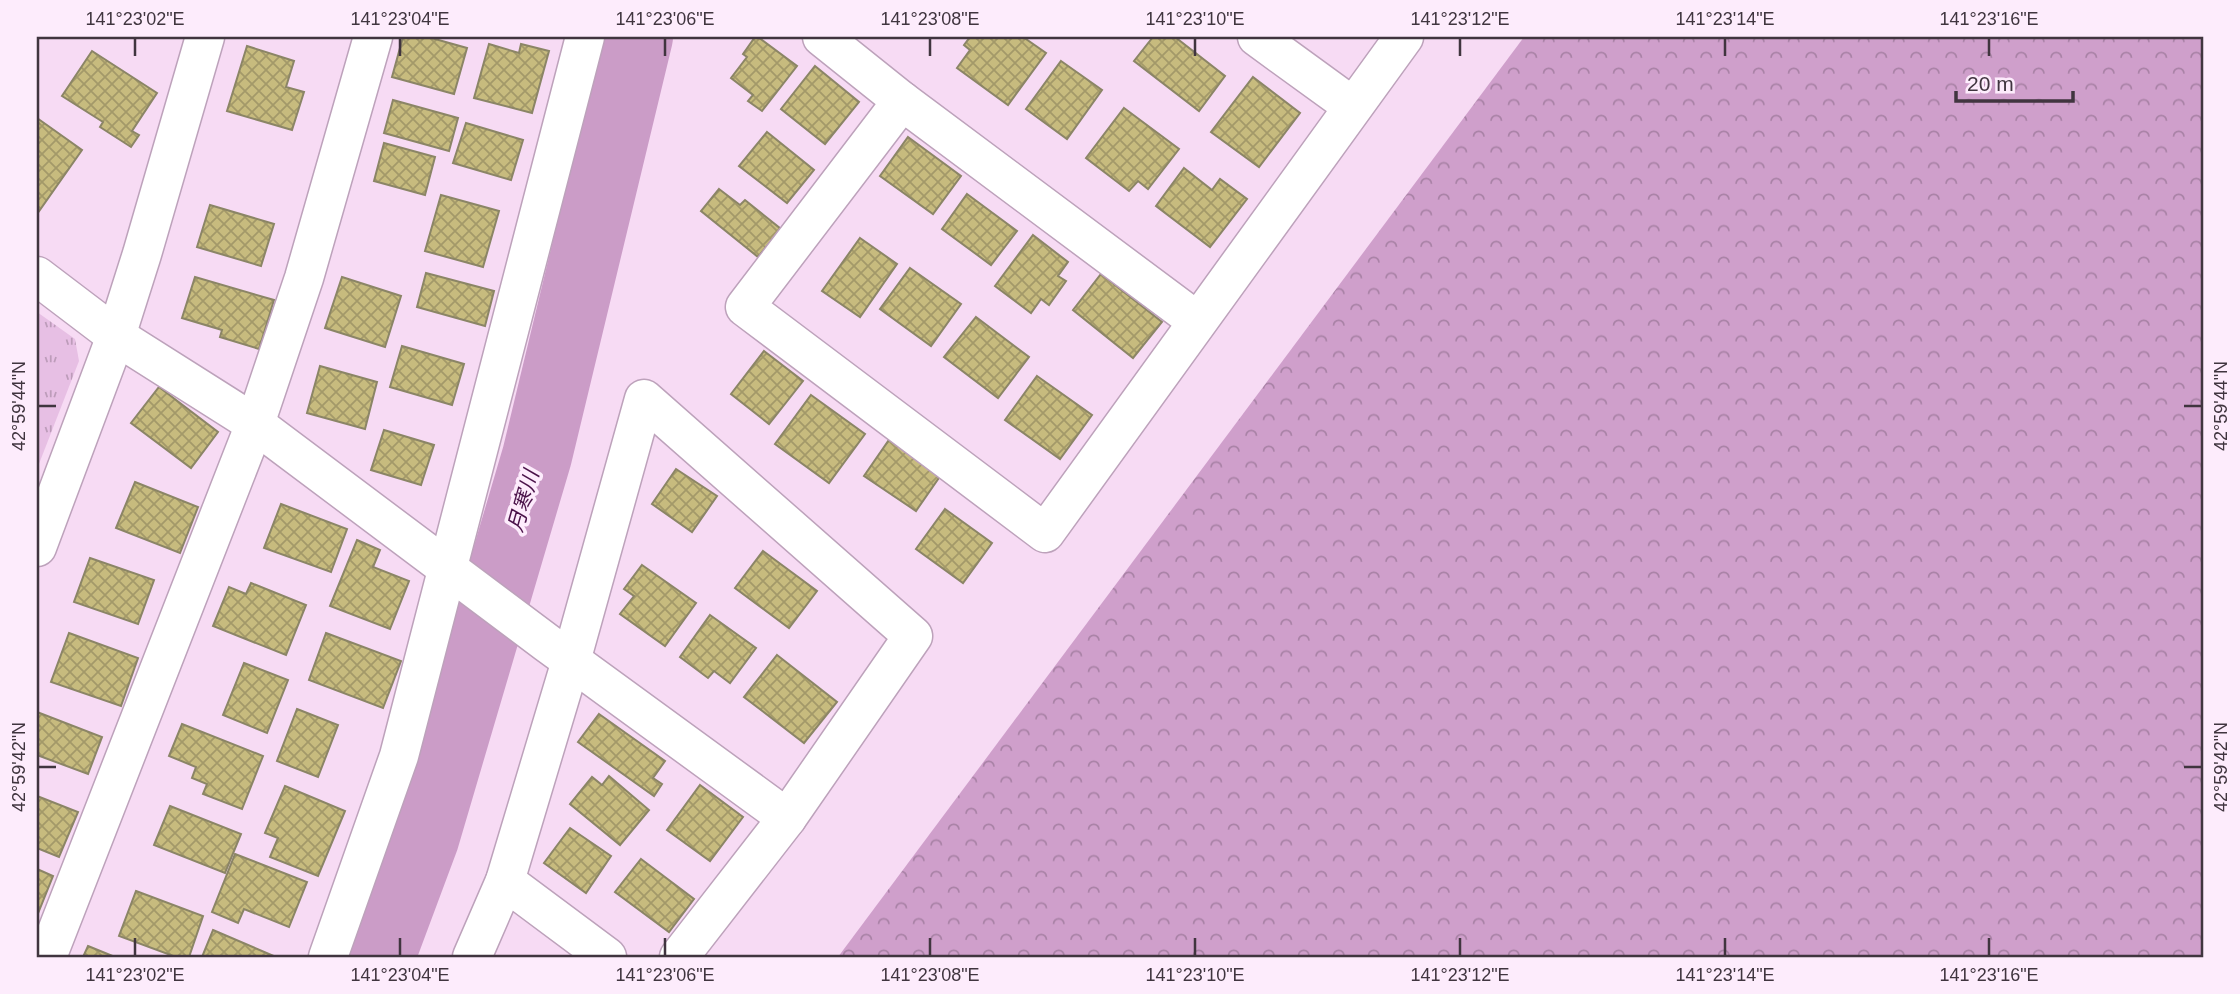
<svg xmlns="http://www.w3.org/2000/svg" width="2240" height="994" font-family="Helvetica,'Noto Sans JP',sans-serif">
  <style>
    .forest { fill: url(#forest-crowns) }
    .park { fill: url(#park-tufts) }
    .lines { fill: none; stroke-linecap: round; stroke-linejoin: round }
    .river { stroke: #cb9cc7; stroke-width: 70 }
    .building { fill: url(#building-cross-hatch); stroke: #8b8566; stroke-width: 2 }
    .minor-casing { stroke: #bda2bb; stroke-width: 41 }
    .minor { stroke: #fff; stroke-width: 38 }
    .ticks { fill: none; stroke: #40353f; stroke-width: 2.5 }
    .labels { text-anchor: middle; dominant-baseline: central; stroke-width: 7; stroke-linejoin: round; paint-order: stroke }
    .water-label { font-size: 21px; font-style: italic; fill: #4a1249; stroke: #fdecfc }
    .neatline { fill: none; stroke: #40353f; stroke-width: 2.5 }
    .ticks-label { font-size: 18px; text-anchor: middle; fill: #40353f }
  </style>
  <defs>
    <pattern id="forest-crowns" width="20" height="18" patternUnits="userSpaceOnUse" patternTransform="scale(1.75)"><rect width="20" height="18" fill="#cf9fcb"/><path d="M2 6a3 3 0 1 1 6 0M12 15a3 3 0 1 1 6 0" fill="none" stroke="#a982a6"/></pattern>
    <pattern id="park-tufts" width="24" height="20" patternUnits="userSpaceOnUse" patternTransform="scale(1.75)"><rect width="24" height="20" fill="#e7bfe4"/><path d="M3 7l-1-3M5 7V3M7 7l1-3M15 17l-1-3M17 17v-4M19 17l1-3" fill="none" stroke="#bd9cba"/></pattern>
    <pattern id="building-cross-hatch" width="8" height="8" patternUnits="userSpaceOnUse" patternTransform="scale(1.75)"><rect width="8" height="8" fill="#c7bb7e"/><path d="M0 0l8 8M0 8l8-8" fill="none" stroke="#a39969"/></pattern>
  </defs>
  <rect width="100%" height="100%" fill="#f7dbf4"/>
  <polygon class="forest" points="1524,37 2203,37 2203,957 838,957"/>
  <polygon class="park" points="37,312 75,339 79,361 37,469"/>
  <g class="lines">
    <polyline class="river" points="380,957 424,839 537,456 638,37"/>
  </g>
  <g class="building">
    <polygon points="403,37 428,37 467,48 454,94 392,77"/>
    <polygon points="755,37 758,37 797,66 762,111 748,101 753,95 731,78 747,57 743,54"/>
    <polygon points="970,37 1023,37 1046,53 1008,105 957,68 970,50 964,45"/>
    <polygon points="1153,37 1175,37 1225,76 1199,111 1134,61"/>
    <polygon points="489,44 519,53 521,44 549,51 532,113 474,98"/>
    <polygon points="247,46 294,61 286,87 304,92 292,130 227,111"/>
    <polygon points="92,51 157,93 132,131 139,135 131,147 100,127 103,122 62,96"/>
    <polygon points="1061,61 1102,90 1067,139 1026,109"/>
    <polygon points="815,66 859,102 825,144 781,109"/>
    <polygon points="1253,77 1300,113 1259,167 1211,132"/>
    <polygon points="393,100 458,118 449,151 384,133"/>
    <polygon points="1124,108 1179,149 1148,189 1138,181 1129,191 1086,158"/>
    <polygon points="37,118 82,150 37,214"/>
    <polygon points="466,123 523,140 511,180 453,163"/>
    <polygon points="767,132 814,170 787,203 739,166"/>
    <polygon points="908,137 961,176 933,214 880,176"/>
    <polygon points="384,143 435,157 425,195 374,181"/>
    <polygon points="1184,168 1212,190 1220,179 1247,199 1210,247 1156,206"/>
    <polygon points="719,189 740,205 745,200 781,229 758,257 701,211"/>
    <polygon points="967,194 1017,231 991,265 942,229"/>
    <polygon points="441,195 499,211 483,267 425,251"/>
    <polygon points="210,205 274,224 261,266 197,247"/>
    <polygon points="1033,235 1068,262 1058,276 1066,281 1049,305 1041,299 1031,313 995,286"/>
    <polygon points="860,238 897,264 860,317 822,291"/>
    <polygon points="910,268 961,304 931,346 880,309"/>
    <polygon points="426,273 494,291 485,326 417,307"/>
    <polygon points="1101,274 1162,322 1133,358 1073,310"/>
    <polygon points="195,277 274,300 259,349 220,337 222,330 182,318"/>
    <polygon points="342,277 401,296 385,347 325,328"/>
    <polygon points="976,317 1029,357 998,398 944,357"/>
    <polygon points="402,346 464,364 452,405 390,387"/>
    <polygon points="764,351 803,381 769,424 731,394"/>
    <polygon points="320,366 377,382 365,429 307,413"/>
    <polygon points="1037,376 1092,415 1060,459 1005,420"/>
    <polygon points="159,387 218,432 191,468 131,423"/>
    <polygon points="811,395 865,434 829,483 775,444"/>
    <polygon points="384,430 434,445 421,485 371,470"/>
    <polygon points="891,437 943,472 916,511 864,476"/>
    <polygon points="676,469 717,496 692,532 652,504"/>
    <polygon points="135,482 198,507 180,553 116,528"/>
    <polygon points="281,504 347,529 331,572 264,548"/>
    <polygon points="945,509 992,543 963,583 916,549"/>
    <polygon points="357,540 380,550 373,567 409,581 390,629 330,606"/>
    <polygon points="763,551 817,591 789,628 735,588"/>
    <polygon points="90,558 154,580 138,624 74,602"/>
    <polygon points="642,565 696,603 665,646 620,614 634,596 624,589"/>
    <polygon points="251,583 306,605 286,655 213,626 229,587 246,594"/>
    <polygon points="710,615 756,648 730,683 714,671 708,678 680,657"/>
    <polygon points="69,633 138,658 121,706 51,682"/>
    <polygon points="326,633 401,661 383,708 309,680"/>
    <polygon points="777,655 837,702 804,743 744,697"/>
    <polygon points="244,663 288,680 267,733 223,715"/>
    <polygon points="297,709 338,725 318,777 277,761"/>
    <polygon points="37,712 102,737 88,774 37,755"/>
    <polygon points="599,714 665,761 653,778 662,784 654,796 578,742"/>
    <polygon points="182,724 263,756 242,809 203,794 207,784 192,778 196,767 169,756"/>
    <polygon points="609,776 649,810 620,845 570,804 592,777 602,785"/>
    <polygon points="700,785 743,817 710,861 667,830"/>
    <polygon points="285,786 345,811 318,876 270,857 278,838 265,833"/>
    <polygon points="37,796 78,812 59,857 37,848"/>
    <polygon points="170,806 241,834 225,873 154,845"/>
    <polygon points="570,828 611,856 586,893 544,863"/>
    <polygon points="235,854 307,882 289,927 244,909 238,923 212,912"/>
    <polygon points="641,859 694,899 669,932 615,892"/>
    <polygon points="37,869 53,876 37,916"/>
    <polygon points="136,891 203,916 189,957 176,957 119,936"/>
    <polygon points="213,930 276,957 202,957"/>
    <polygon points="88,946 115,957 83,957"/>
  </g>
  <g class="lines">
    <defs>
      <g id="minor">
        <polyline points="822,37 902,101 745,307 1045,533 1404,37"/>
        <polyline points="1257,37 1352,106"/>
        <polyline points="902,101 1197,321"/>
        <polyline points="37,276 116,336 255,424 547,643 787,818"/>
        <polyline points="37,547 116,336 142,254 205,37"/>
        <polyline points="505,881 607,957"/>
        <polyline points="47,957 255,424 304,278 373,37"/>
        <polyline points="328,957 399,756 585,37"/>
        <polyline points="472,957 505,881 571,661 644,399 913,636 787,818 679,957"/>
      </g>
    </defs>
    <use href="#minor" class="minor-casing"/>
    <use href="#minor" class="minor"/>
  </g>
  <path class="ticks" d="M135,38V56M400,38V56M665,38V56M930,38V56M1195,38V56M1460,38V56M1725,38V56M1989,38V56M38,406H56M2184,406H2202M38,767H56M2184,767H2202M135,938V956M400,938V956M665,938V956M930,938V956M1195,938V956M1460,938V956M1725,938V956M1989,938V956"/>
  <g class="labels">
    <g class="water-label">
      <text transform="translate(523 501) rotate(-74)">月寒川</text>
    </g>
  </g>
  <rect width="2240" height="994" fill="none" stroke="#fdecfc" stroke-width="77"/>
  <path d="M1956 91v10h117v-10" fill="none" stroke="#40353f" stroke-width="3.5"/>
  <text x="1967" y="91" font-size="21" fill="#40353f" stroke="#fdecfc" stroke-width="5" paint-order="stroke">20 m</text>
  <rect x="38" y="38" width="2164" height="918" class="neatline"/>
  <g class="ticks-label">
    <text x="135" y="25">141°23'02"E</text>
    <text x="400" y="25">141°23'04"E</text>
    <text x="665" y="25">141°23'06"E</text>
    <text x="930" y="25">141°23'08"E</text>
    <text x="1195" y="25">141°23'10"E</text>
    <text x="1460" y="25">141°23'12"E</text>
    <text x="1725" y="25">141°23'14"E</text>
    <text x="1989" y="25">141°23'16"E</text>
    <text transform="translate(19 406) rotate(-90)" y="6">42°59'44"N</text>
    <text transform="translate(2221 406) rotate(-90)" y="6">42°59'44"N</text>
    <text transform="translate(19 767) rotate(-90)" y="6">42°59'42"N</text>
    <text transform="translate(2221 767) rotate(-90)" y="6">42°59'42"N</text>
    <text x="135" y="981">141°23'02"E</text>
    <text x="400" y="981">141°23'04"E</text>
    <text x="665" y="981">141°23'06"E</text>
    <text x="930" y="981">141°23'08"E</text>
    <text x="1195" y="981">141°23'10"E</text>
    <text x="1460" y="981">141°23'12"E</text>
    <text x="1725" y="981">141°23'14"E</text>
    <text x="1989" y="981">141°23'16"E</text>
  </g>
</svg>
